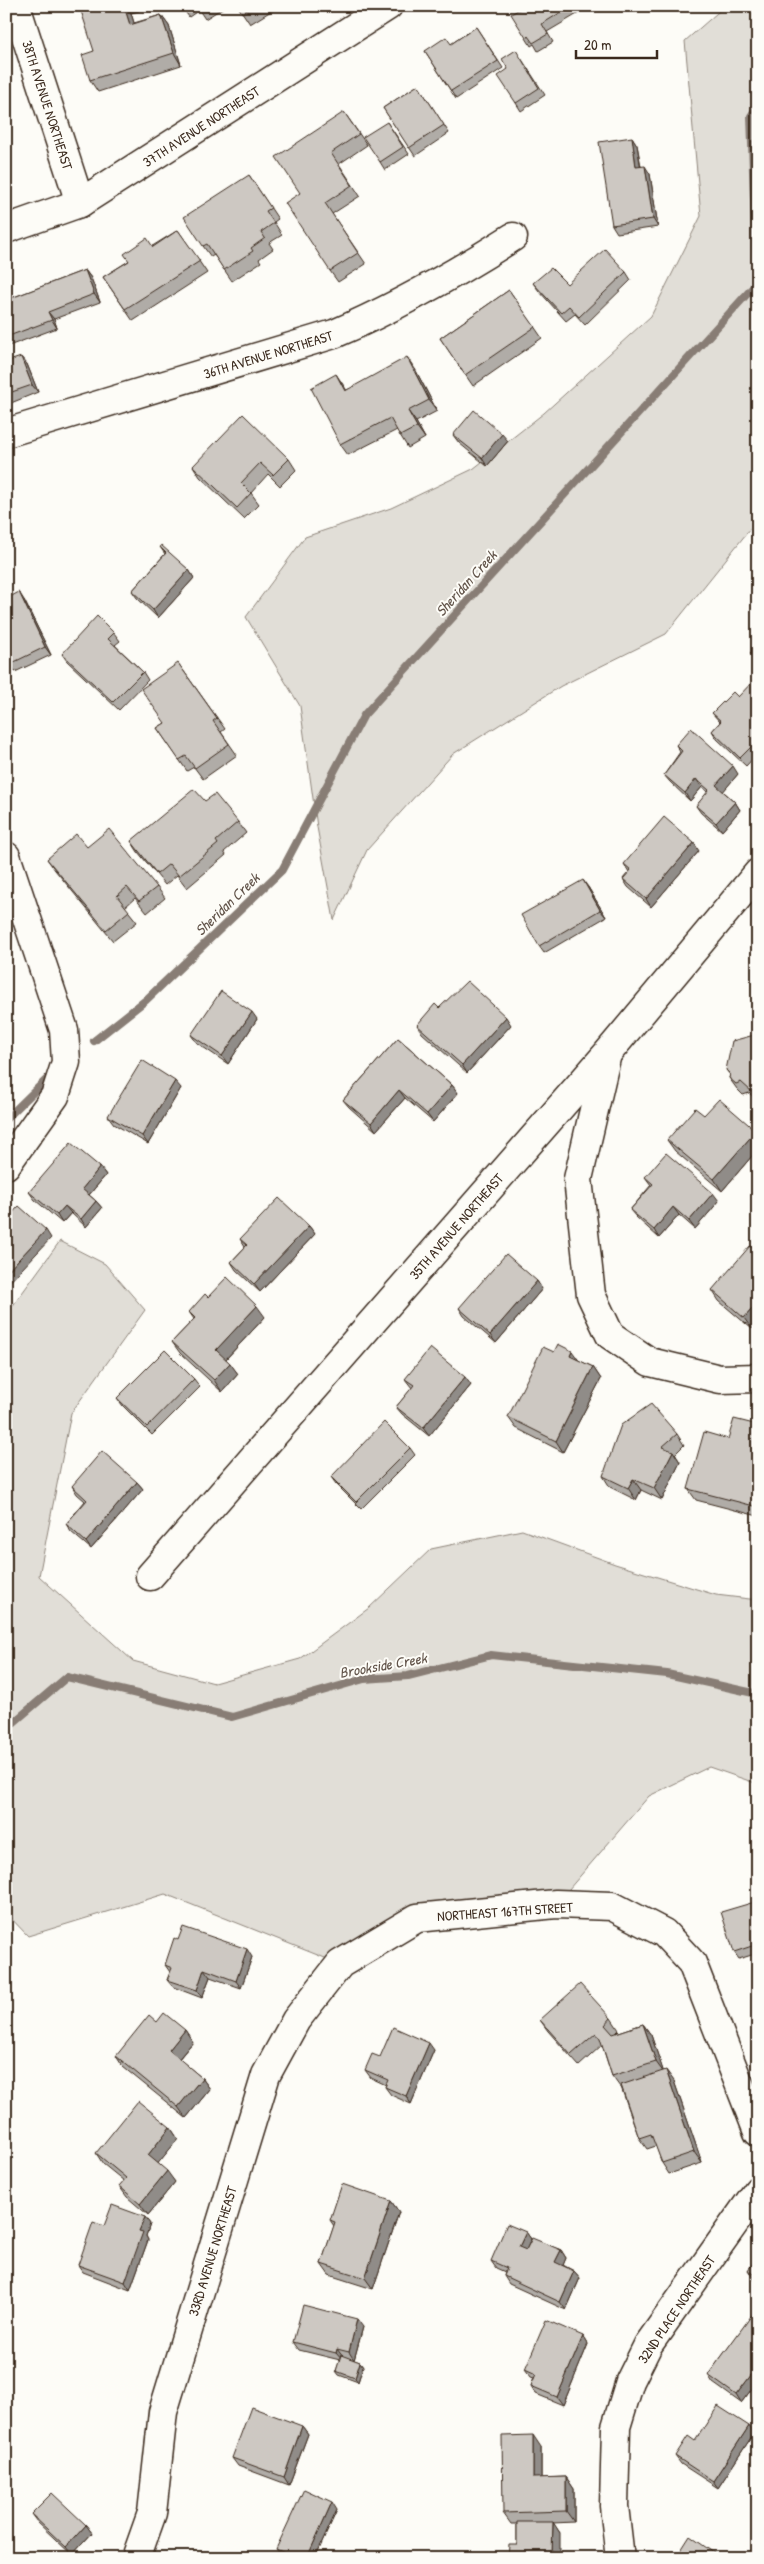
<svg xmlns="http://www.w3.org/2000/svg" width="764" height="2564" font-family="'Patrick Hand',sans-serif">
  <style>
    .green { fill: #e1ded7; stroke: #8e847a }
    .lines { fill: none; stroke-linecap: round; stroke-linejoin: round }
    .stream { stroke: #887d74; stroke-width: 8 }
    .minor-casing { stroke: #3b2a1e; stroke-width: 31 }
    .minor { stroke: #fdfcf7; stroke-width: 28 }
    .wall { fill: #b0aca7; stroke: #3b2a1e }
    .shaded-wall { fill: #908c88; stroke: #3b2a1e }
    .building { fill: #cdc8c2; stroke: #3b2a1e }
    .labels { text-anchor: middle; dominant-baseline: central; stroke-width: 4; stroke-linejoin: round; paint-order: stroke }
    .street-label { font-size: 14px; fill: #3b2a1e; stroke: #fdfcf7 }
    .water-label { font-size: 15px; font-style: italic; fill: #615349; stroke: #fdfcf7 }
  </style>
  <rect width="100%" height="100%" fill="#fdfcf7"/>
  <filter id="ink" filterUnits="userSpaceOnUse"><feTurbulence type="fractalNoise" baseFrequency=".02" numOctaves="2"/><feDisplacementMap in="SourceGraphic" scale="10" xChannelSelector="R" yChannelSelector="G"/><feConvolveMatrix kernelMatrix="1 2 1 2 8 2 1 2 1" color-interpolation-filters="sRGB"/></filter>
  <g filter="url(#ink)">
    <g class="green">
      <polygon points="725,6 758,6 758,519 666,634 561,686 453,754 367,850 334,920 317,827 300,706 246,617 305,537 391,508 473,469 544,413 651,316 701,216 685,41"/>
      <polygon points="60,1241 105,1264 145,1310 71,1413 39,1576 133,1661 214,1683 300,1659 369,1608 431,1549 522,1530 615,1564 716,1595 758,1600 758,1784 709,1767 649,1796 556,1904 417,1918 340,1964 165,1894 28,1936 6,1913 6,1315"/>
    </g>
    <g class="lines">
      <g class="stream">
        <polyline points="94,1041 146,1000 282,870 364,715 757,283 751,116 758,106"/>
        <polyline points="6,1119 52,1074"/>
        <polyline points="6,1729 67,1677 232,1717 364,1679 408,1676 491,1655 667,1674 758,1694"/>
      </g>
      <defs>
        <g id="minor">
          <polyline points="16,6 80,203"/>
          <polyline points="6,229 80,203 388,6"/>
          <path d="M6,433L334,334C397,307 455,274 513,237"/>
          <polyline points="6,856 64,1030 66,1062 55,1096 6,1165"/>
          <polyline points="606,1058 578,1179 591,1295 610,1335 650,1362 720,1379 758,1378"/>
          <polyline points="150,1576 606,1055 758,873"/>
          <polyline points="136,2558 152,2513 163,2412 266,2075 296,2020 340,1964 417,1918 556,1904 612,1906 664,1933 692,1963 758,2132"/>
          <polyline points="620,2558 614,2506 616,2427 630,2381 648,2345 758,2190"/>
        </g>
      </defs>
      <use href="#minor" class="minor-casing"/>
      <use href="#minor" class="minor"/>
    </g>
    <g class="wall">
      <polygon points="94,6 137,6 139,11 131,13 134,23 161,15 169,26 181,65 98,92 90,80 94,51"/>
      <polygon points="181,6 226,6 205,19 199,10 189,17"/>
      <polygon points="238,6 275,6 276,8 250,24"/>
      <polygon points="525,6 575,6 579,13 547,32 553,42 538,51 534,44 531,46 526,38"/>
      <polygon points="476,27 503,68 456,99 425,51 451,44"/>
      <polygon points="521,58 545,95 521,111 516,103 508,69"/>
      <polygon points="418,85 449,133 415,156 383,108"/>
      <polygon points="344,112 367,145 339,164 360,196 332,214 366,264 338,282 330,271 300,193"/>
      <polygon points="387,122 409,154 385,170 380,162"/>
      <polygon points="632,137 637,145 641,166 650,174 658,227 617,233 612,225"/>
      <polygon points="249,175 278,219 274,222 282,235 269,243 273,249 259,259 261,262 232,281 214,255 211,257 203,246"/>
      <polygon points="178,230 207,273 133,321 103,277"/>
      <polygon points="85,270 91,278 100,302 54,319 57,328 6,347 6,300"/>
      <polygon points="626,272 631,280 585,325 575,314 566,321 539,291 533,283 567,284"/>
      <polygon points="509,290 542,338 473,386 440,338"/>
      <polygon points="6,362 27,364 38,392 11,403 6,396"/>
      <polygon points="415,369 437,411 416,422 425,438 408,448 397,430 348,455 340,444 344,386 346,390"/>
      <polygon points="453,435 508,441 487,466 459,443"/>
      <polygon points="289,459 296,470 280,486 268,474 251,493 259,504 244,519 200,477 193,466"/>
      <polygon points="160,547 189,570 194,578 158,618 137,598 132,591 165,554"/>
      <polygon points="24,600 51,655 15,672 10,664"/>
      <polygon points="114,633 120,641 115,645 143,672 148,680 119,710 67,661 62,654"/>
      <polygon points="758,645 758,664 750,653"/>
      <polygon points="178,663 225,729 221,732 237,755 203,779 194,767 187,771 157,728 165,723"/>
      <polygon points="758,682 758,753 746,766 717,739 712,731 720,722 712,713 738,697"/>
      <polygon points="676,745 738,774 723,791 735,802 740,810 722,831 701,813 696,806 708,792 702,787 690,801 670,782 664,775 680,752"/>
      <polygon points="205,801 238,822 246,833 224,852 226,855 187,888 177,875 165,885 138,852 131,841"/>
      <polygon points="87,847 157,887 165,898 147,913 135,898 125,907 137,922 113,941 55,870 47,859"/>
      <polygon points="699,851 651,907 628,887 623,879 629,872 624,864"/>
      <polygon points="588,887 606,917 544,953 539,946"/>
      <polygon points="439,1008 511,1025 467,1073 422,1033 417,1025"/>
      <polygon points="257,1019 228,1064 197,1043 191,1035"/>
      <polygon points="758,1034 758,1101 749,1093 743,1095 737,1089 729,1078 730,1075 726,1070"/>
      <polygon points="398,1038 452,1085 458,1093 433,1122 405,1098 376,1131 349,1107 343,1100"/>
      <polygon points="181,1088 148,1144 114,1124 108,1116"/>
      <polygon points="704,1115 758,1134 758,1149 722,1191 675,1151 667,1140"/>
      <polygon points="100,1167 106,1175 89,1195 96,1201 102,1208 86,1227 71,1213 62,1223 35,1200 29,1192"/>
      <polygon points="645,1177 719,1201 695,1229 679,1215 659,1238 636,1217 630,1210 651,1185"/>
      <polygon points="309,1226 315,1234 260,1292 236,1270 231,1262 245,1247 240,1239"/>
      <polygon points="758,1253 758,1322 752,1329 719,1301 712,1290"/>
      <polygon points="537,1281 542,1289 496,1343 464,1316 459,1308"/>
      <polygon points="208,1297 265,1317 226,1359 238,1374 222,1392 180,1353 172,1342 194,1319 189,1312"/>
      <polygon points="554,1352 578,1360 593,1367 601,1379 563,1452 516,1428 508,1417"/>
      <polygon points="194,1379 200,1387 152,1435 123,1406 117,1398"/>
      <polygon points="405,1379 471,1385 429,1436 402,1414 396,1407 412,1388"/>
      <polygon points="758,1425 758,1516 696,1500 688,1489 728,1439"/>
      <polygon points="677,1434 684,1445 675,1454 680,1462 662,1500 641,1490 636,1500 610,1487 603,1476"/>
      <polygon points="410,1448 415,1455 361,1509 336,1484 331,1477"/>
      <polygon points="137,1482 143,1489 91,1549 71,1532 66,1524 85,1501 77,1494 72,1486"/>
      <polygon points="758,1901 758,1953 739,1959 734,1952"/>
      <polygon points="178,1940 252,1957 241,1988 210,1977 202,1998 173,1987 167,1980 170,1972 165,1965"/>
      <polygon points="611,2018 619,2030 616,2033 643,2024 651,2035 663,2071 674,2081 702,2163 669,2174 662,2163 656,2146 647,2149 639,2138 621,2087 620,2087 612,2076 602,2045 579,2066 548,2031 540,2020"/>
      <polygon points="185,2030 193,2042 179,2059 202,2078 210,2089 186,2118 123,2067 116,2056"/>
      <polygon points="434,2050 411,2104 391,2095 385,2087 386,2085 371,2078 365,2070 380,2057"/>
      <polygon points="170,2127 178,2139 158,2163 175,2182 148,2215 127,2197 119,2186 124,2181 103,2164 96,2153"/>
      <polygon points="391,2201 399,2212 373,2289 329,2275 321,2264 334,2226 330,2220"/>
      <polygon points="145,2217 150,2224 146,2236 148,2240 130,2290 83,2272 78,2265 104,2226"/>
      <polygon points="526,2232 531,2239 561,2250 566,2258 563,2265 574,2271 580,2278 566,2310 509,2284 504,2276 505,2272 496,2268 491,2261"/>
      <polygon points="758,2257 758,2283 756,2282 748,2270"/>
      <polygon points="758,2308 758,2381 741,2403 713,2383 708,2375"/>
      <polygon points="363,2327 354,2360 360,2362 363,2366 358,2382 339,2375 336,2371 340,2360 299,2350 293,2342"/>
      <polygon points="583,2336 588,2344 563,2405 536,2394 531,2386 534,2378 531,2377 525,2369"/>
      <polygon points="302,2426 308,2434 289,2485 238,2466 232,2458"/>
      <polygon points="749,2426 754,2433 718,2488 681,2464 675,2456 695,2441"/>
      <polygon points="541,2447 541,2478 566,2477 574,2489 574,2522 553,2523 560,2533 517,2545 517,2524 511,2524 503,2513"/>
      <polygon points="337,2510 315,2558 284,2558 282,2557 276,2549"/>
      <polygon points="31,2514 86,2525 92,2533 72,2555 37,2522"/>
    </g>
    <g class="shaded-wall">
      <polygon points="124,6 126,6 131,13 138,36 130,25"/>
      <polygon points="161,15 169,26 181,65 174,53"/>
      <polygon points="632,137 637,145 642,175 636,167"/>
      <polygon points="645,166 650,174 658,227 653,219"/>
      <polygon points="85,270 91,278 100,302 94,294"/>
      <polygon points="48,312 54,319 57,328 52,320"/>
      <polygon points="21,357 27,364 38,392 32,385"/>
      <polygon points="407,357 415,369 437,411 429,400"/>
      <polygon points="336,374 344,386 352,402 345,391"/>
      <polygon points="408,411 416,422 425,438 417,427"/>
      <polygon points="502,434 508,441 487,466 482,458"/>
      <polygon points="189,570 194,578 158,618 153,610"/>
      <polygon points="19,592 24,600 51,655 45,647"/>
      <polygon points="733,766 738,774 722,793 716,785"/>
      <polygon points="696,779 702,787 690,801 685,793"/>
      <polygon points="735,802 740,810 722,831 716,823"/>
      <polygon points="694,843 699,851 651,907 646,899"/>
      <polygon points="583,880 588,887 606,917 600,910"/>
      <polygon points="252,1012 257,1019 228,1064 222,1056"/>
      <polygon points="506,1017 511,1025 467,1073 462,1065"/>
      <polygon points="175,1081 181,1088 148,1144 142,1136"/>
      <polygon points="452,1085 458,1093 433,1122 427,1114"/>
      <polygon points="399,1090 405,1098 376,1131 371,1123"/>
      <polygon points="756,1131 758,1134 758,1149 722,1191 714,1179"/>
      <polygon points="100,1167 106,1175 88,1196 82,1189"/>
      <polygon points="713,1193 719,1201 695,1229 689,1221"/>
      <polygon points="96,1201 102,1208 86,1227 81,1219"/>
      <polygon points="65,1206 71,1213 62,1223 57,1215"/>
      <polygon points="673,1207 679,1215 659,1238 654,1230"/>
      <polygon points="309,1226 315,1234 260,1292 254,1284"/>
      <polygon points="46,1230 51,1238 6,1286 6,1273"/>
      <polygon points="537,1281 542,1289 496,1343 490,1335"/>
      <polygon points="758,1302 758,1322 752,1329 744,1318"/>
      <polygon points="257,1306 265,1317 224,1361 216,1350"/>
      <polygon points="572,1351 580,1362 570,1356"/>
      <polygon points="230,1363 238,1374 222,1392 214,1380"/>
      <polygon points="593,1367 601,1379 563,1452 556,1441"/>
      <polygon points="465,1377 471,1385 429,1436 423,1428"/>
      <polygon points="673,1451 680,1462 662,1500 654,1488"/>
      <polygon points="758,1464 758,1480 755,1476"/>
      <polygon points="633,1479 641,1490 636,1500 628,1488"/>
      <polygon points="137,1482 143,1489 91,1549 86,1542"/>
      <polygon points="247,1949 252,1957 241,1988 236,1981"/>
      <polygon points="204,1969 210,1977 202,1998 197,1990"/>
      <polygon points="643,2024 651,2035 664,2073 656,2062"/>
      <polygon points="185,2030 193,2042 176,2062 169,2050"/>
      <polygon points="429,2043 434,2050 411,2104 406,2096"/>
      <polygon points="666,2070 674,2081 702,2163 694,2152"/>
      <polygon points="202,2078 210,2089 186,2118 178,2107"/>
      <polygon points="170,2127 178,2139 156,2166 148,2155"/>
      <polygon points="167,2171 175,2182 148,2215 140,2204"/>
      <polygon points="391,2201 399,2212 373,2289 365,2278"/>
      <polygon points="145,2217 150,2224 146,2236 148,2240 130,2290 125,2282 139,2231"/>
      <polygon points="526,2232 531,2239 524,2255 519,2247"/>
      <polygon points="561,2250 566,2258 561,2270 555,2262"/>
      <polygon points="574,2271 580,2278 566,2310 560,2302"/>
      <polygon points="357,2319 363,2327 354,2360 349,2352"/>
      <polygon points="583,2336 588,2344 563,2405 557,2397"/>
      <polygon points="337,2349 343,2357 342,2360 336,2353"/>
      <polygon points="360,2362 363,2366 358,2382 355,2378"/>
      <polygon points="758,2366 758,2381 741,2403 736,2395"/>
      <polygon points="302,2426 308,2434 289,2485 284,2477"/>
      <polygon points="749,2426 754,2433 718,2488 713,2481"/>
      <polygon points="533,2435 541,2447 541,2489 533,2478"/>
      <polygon points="566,2477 574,2489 574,2522 566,2511"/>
      <polygon points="332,2502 337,2510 315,2558 307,2558"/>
      <polygon points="553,2522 560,2533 560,2558 554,2558 552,2554"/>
      <polygon points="86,2525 92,2533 72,2555 66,2547"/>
    </g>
    <g class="building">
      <polygon points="94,6 124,6 130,25 161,15 174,53 90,80 82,55 94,51 81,11 94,7"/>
      <polygon points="238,6 253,6 242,13"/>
      <polygon points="525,6 571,6 542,24 548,34 533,43 528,36 526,38 511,14"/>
      <polygon points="476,27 498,61 451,91 425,51 446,37 451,44"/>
      <polygon points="516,50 539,88 516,103 498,76 508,69 502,59"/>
      <polygon points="418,85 444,125 409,148 383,108"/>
      <polygon points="344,112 359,134 331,153 352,185 325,203 358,253 330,271 285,203 300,193 276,157"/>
      <polygon points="387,122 403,147 380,162 363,137"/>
      <polygon points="632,137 636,167 645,166 653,219 612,225 599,142"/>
      <polygon points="249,175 271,208 266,211 274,223 261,232 265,238 251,248 253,251 224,270 207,244 203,246 184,217"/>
      <polygon points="178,230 200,261 125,309 103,277 129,261 124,254 147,238 153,247"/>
      <polygon points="605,249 626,272 579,317 569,306 561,313 533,283 551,268 567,284"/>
      <polygon points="85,270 94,294 48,312 52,320 6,337 6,300"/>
      <polygon points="509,290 535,327 465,375 440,338"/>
      <polygon points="21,357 32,385 6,394 6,362"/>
      <polygon points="407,357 429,400 408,411 417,427 400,436 390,418 340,444 311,388 336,374 345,391"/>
      <polygon points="474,410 502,434 482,458 453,435"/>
      <polygon points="243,414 289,459 273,475 260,463 241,483 251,493 237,508 193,466"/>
      <polygon points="161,545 189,570 153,610 132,591 166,553 160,547"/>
      <polygon points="19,592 45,647 10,664 6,656 6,609 10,608 6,599"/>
      <polygon points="97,616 114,633 108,639 143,672 113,702 62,654"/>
      <polygon points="758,645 758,660 750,653"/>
      <polygon points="178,663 217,718 213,721 229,744 195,768 186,756 179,760 157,728 165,723 141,689"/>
      <polygon points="755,679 758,682 758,740 740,758 712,731 721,721 712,713 733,692 738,697"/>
      <polygon points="691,728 733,766 716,785 735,802 716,823 696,806 709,790 696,779 685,793 664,775 682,751 676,745"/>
      <polygon points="194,789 205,801 215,794 238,822 216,841 218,844 179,876 169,864 157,874 131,841"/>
      <polygon points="664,817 694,843 646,899 623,879 631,870 624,864"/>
      <polygon points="109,829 157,887 139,901 127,887 117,896 129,911 106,930 47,859 76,834 87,847"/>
      <polygon points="583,880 600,910 539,946 521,915"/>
      <polygon points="467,981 506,1017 462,1065 417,1025 435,1004 439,1008"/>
      <polygon points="221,991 252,1012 222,1056 191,1035"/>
      <polygon points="758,1034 758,1089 752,1092 741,1082 736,1084 729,1078 730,1074 726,1070 732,1041"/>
      <polygon points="398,1038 452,1085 427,1114 399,1090 371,1123 343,1100"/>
      <polygon points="142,1060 175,1081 142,1136 108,1116"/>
      <polygon points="719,1099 756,1131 714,1179 667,1140 695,1108 704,1115"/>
      <polygon points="71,1143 100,1167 82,1189 96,1201 81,1219 65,1206 57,1215 29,1192"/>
      <polygon points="666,1153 713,1193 689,1221 673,1207 654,1230 630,1210 653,1184 645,1177"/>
      <polygon points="279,1198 309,1226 254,1284 231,1262 247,1245 240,1239"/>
      <polygon points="19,1206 46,1230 6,1273 6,1220"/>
      <polygon points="750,1246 758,1253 758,1302 744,1318 712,1290"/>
      <polygon points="506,1254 537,1281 490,1335 459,1308"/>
      <polygon points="227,1277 257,1306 216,1350 230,1363 214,1380 172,1342 195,1318 189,1312 205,1294 208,1297"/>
      <polygon points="558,1344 572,1351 570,1356 593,1367 556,1441 508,1417 543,1347 554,1352"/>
      <polygon points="430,1348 465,1377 423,1428 396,1407 414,1385 405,1379"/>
      <polygon points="165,1350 194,1379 147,1427 117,1398"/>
      <polygon points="651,1404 677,1434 662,1447 673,1451 654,1488 633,1479 628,1488 603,1476 621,1425"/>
      <polygon points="734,1419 758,1425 758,1464 755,1476 758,1477 758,1507 688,1489 704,1432 728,1439"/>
      <polygon points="384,1422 410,1448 356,1502 331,1477"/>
      <polygon points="102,1451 137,1482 86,1542 66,1524 87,1500 72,1486"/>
      <polygon points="758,1901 758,1944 734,1952 721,1912"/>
      <polygon points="183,1927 247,1949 236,1981 204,1969 197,1990 167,1980 172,1968 165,1965 174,1938 178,1940"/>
      <polygon points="580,1984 611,2018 605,2025 613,2034 643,2024 656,2062 612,2076 600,2038 596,2033 571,2055 540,2020"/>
      <polygon points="164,2013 185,2030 169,2050 202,2078 178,2107 116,2056 149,2015 157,2022"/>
      <polygon points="393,2027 429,2043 406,2096 385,2087 388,2080 365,2070 372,2054 380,2057"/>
      <polygon points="666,2070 694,2152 662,2163 651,2134 639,2138 621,2085"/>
      <polygon points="138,2101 170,2127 148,2155 167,2171 140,2204 119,2186 126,2178 96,2153"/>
      <polygon points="342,2184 391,2201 365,2278 321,2264 335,2222 330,2220"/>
      <polygon points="112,2205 145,2217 139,2231 143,2232 125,2282 78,2265 93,2222 104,2226"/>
      <polygon points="507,2224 526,2232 519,2247 526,2250 532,2238 561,2250 555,2262 574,2271 560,2302 504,2276 507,2268 491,2261"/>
      <polygon points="758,2257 758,2278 748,2270"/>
      <polygon points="303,2305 357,2319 349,2352 337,2349 336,2353 293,2342"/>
      <polygon points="757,2308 758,2366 736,2395 708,2375"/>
      <polygon points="546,2320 583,2336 557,2397 531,2386 536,2374 525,2369"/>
      <polygon points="341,2355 360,2362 355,2378 336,2371"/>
      <polygon points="718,2406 749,2426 713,2481 675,2456 688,2436 695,2441"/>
      <polygon points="251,2407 302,2426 284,2477 232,2458"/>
      <polygon points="533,2435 533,2478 566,2477 566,2511 503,2513 502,2436"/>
      <polygon points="304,2489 332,2502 307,2558 295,2558 276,2549"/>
      <polygon points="52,2493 86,2525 66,2547 31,2514"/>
      <polygon points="517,2522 553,2522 552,2554 557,2554 557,2558 508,2558 509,2545 517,2545"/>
      <polygon points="690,2536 721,2558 676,2558"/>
    </g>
  </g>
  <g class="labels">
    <g class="street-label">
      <text transform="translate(48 105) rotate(72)">38TH AVENUE NORTHEAST</text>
      <text transform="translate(201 126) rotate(-33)">37TH AVENUE NORTHEAST</text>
      <text transform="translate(268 354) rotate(-17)">36TH AVENUE NORTHEAST</text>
      <text transform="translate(456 1226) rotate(-49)">35TH AVENUE NORTHEAST</text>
      <text transform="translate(505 1911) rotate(-4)">NORTHEAST 167TH STREET</text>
      <text transform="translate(212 2251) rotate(-73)">33RD AVENUE NORTHEAST</text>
      <text transform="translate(676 2309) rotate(-56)">32ND PLACE NORTHEAST</text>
    </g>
    <g class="water-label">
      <text transform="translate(466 583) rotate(-48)">Sheridan Creek</text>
      <text transform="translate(227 904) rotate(-44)">Sheridan Creek</text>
      <text transform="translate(383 1665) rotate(-10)">Brookside Creek</text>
    </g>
  </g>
  <rect width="764" height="2564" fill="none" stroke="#fdfcf7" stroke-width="25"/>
  <rect x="12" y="12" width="739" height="2539" fill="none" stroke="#3b2a1e" stroke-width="2" filter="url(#ink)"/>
  <path d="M576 50v8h81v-8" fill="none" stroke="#3b2a1e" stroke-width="2.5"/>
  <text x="584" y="50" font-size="15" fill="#3b2a1e" stroke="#fdfcf7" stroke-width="4" paint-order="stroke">20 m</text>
</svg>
